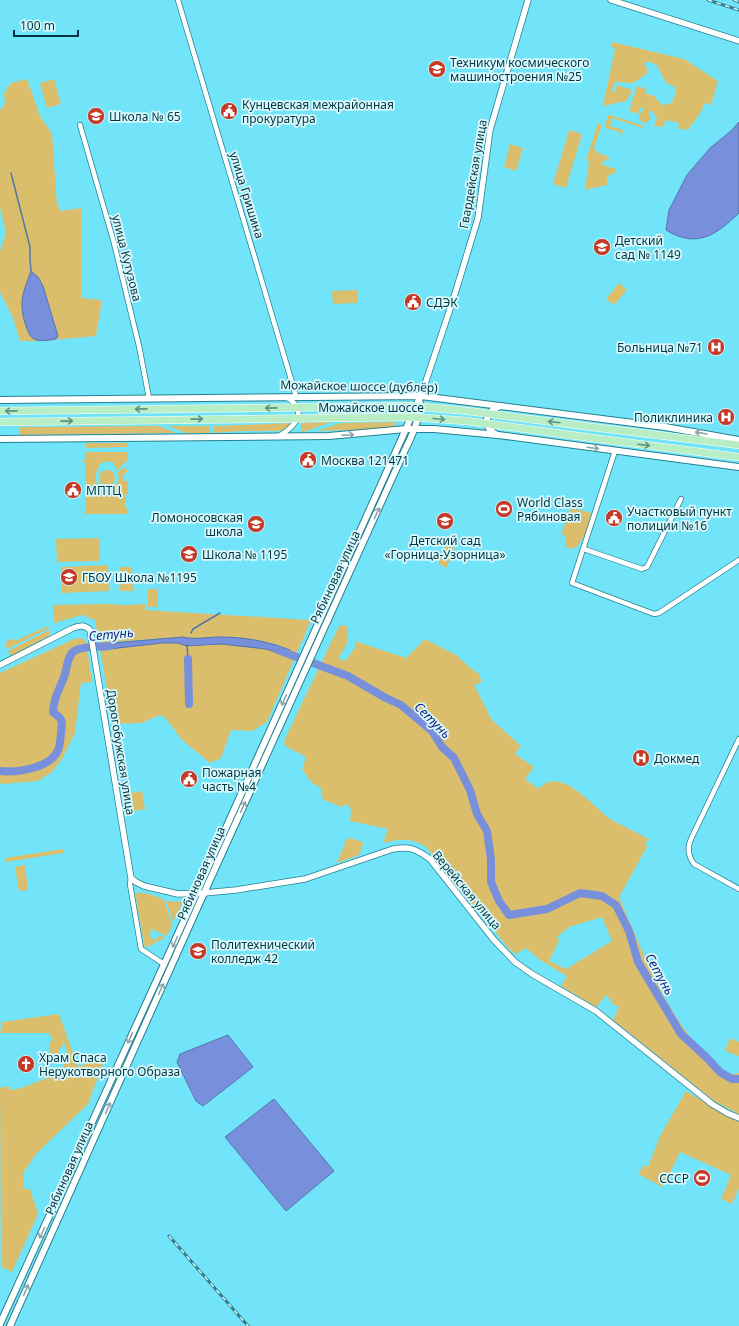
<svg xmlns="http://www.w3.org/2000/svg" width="739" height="1326" font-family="'Noto Sans',sans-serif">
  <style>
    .green { fill: #dabe6c; fill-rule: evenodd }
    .water { fill: #788fdc; stroke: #5475ad }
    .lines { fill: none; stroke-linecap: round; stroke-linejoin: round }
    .stream { stroke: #5475ad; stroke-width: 1.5 }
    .river { stroke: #788fdc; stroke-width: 8 }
    .minor-casing { stroke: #248190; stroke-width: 6 }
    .tertiary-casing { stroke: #248190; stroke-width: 7 }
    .secondary-casing { stroke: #248190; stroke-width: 8 }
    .primary-casing { stroke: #fff; stroke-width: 8 }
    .minor { stroke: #fff; stroke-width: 4.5 }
    .tertiary { stroke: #fff; stroke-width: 5.5 }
    .secondary { stroke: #fff; stroke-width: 6 }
    .primary { stroke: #b9eec5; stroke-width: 7 }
    .rail-casing { stroke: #30808d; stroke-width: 3 }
    .rail { stroke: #daf9fe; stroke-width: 1.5; stroke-dasharray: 4.5; stroke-linecap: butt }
    .primary-bridge-casing { stroke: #fff; stroke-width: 8; stroke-linecap: butt }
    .primary-bridge { stroke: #b9eec5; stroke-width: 7 }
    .oneway { stroke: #5c9282 }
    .oneway2 { stroke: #8ca5a9 }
    .labels { text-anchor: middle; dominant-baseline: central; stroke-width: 3.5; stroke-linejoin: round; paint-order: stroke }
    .poi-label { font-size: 12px; fill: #00373f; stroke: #daf9fe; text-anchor: start }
    .street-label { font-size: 12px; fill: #00373f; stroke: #daf9fe }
    .water-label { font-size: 13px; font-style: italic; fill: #191f79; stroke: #daf9fe }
  </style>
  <rect width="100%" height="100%" fill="#72e4f9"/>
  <g class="green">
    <path d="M612,42L684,59L718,81L711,105L704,103C702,114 693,122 687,131L684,128L682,130L678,128L679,123L666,120L663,127L654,126L657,117L652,111L649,112L651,117L648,122C643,124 638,121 639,114L644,109L640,107L638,114L629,111L637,86L646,89L645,93L654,96L662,105L672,103L676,91L674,86L666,83L657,65L648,61L644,64L647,68V73C631,86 635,83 616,82L614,84L612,92H615L617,85L632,90L629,97L625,102H621L603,106L615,48L611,47Z"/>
    <polygon points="27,79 40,116 52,134 57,204 61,211 81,208 81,298 102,300 96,336 42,341 20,341 13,318 0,292 0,251 6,233 0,208 0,110 5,104 4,93 11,83"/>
    <polygon points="54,79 61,104 47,108 40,83"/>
    <polygon points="610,115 644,126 643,128 612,118 610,126 623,130 621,135 619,134 619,132 606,128 605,125 608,116"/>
    <polygon points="598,123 602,125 594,147 596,152 609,157 608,160 605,159 604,162 600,164 616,169 615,174 611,172 611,174 607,177 607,185 585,190 589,161 586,160"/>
    <polygon points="569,130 582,134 566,188 553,184"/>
    <polygon points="510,144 523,148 516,171 504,167"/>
    <polygon points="619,283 627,290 614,305 606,299"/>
    <polygon points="357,290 357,303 333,304 332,291"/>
    <polygon points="331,422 301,433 301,423"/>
    <polygon points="395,422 394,427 379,429 317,431 341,423"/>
    <polygon points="293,423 284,430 279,431 242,431 213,433 214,426"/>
    <polygon points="159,426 176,433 19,435 19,427"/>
    <polygon points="168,426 210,426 209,433 186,433"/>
    <polygon points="86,443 127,443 127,447 86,448"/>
    <path d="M85,452H127L128,460L116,471L114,463L107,461L100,464C97,471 92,481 100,486C101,495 106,492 112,493L119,479L118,472L125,467L127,470V473H124V481H128V494H125V506L129,512L127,514H83L86,511L85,463L81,460H85Z"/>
    <circle cx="107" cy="478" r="8"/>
    <path d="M573,508L591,513C590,525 584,537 577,547L571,549L565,546L566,535H561L570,510Z"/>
    <polygon points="99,538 100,561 57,562 56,539"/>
    <polygon points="446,545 455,549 446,568 438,563"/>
    <polygon points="108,565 109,591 62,593 61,567"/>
    <polygon points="120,567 132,567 133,591 120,591"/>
    <rect x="148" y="589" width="10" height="18"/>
    <path d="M104,604L125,605L145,604V610L311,620L267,722L252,731L231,730L221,758L210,763L182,740L164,716H157L142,723L113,724L95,620L82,615L54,623L53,605ZM183,637C195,640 207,637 220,637C243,637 268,641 289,649L287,656L266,649L221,644L187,646L178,643H162L101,650L100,644L114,642Z"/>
    <path d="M344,625L347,627C350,642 346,646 338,658L345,661L355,648V641L406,658L425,639L456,655L468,666L479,674L482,682L474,685L492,720L521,746L515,754L534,767L525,779L539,789C560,764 593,807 610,819C622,826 636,832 649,839L644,846L648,845L619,897C644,954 666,1018 713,1062C721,1069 727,1077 739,1073V1114L714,1101L613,1020L619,1007L611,1003L610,999L606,995L596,1007L561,986L567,976L540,960L526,948L516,954L510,950L426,847C411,837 400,839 383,843L388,829L350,821L351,809L347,804L342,807L324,800L321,794V788L312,783L302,769L306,757L285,746L284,741L339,626ZM602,917L612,941L566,969L549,961L559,941L557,937L569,927Z"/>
    <polygon points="48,626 49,628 7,649 5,643 9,640 14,639 15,641"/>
    <polygon points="49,630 49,636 11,656 8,651"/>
    <polygon points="81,638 86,641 92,682 81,683 75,733 62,759 52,772 38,781 3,784 0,783 0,673 74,639"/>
    <polygon points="142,791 145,809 134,811 131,793"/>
    <polygon points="351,838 362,842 363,844 359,855 337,863 346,840"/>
    <polygon points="63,849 63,853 6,862 5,858"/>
    <polygon points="25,865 28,890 19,891 15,867"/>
    <path d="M135,893C146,892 155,896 164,900L172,925L167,936L152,929L149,937L157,940L159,935L165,938L145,948Z"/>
    <polygon points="166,901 183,902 173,922"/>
    <polygon points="59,1014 78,1067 106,1056 88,1104 36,1154 24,1172 23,1189 30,1189 38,1214 12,1272 2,1267 1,1270 0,1088 8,1086 10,1090 21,1088 66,1071 61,1060 67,1051 63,1039 63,1045 60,1048 58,1055 50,1054 50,1042 53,1040 49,1033 0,1033 2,1022"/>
    <polygon points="730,1038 739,1042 739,1056 725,1051"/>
    <polygon points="686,1091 726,1115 739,1121 739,1188 732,1204 721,1199 731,1175 680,1152 663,1187 638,1174 644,1165 648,1167 660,1136"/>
  </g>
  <g class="water">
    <path d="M739,122V213C716,235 697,249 666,230L669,210L687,175L710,148L731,131Z"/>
    <path d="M31,271L38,277L43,286L58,336L56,339C49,340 40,342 34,339C29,336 28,331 26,326C18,302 23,293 31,271Z"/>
    <path d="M183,637C195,640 207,637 220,637C243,637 268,641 290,650L287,656L266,649L221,644L186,646L178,643H162L101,650L100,644Z"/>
    <polygon points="228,1035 253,1067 203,1106 196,1101 177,1062 180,1054"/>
    <polygon points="274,1099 334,1171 286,1211 225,1137"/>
  </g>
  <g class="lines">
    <g class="stream">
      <polyline points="11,173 30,247 30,260 31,271"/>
      <polyline points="191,633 193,629 220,613"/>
      <polyline points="187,645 188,659"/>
    </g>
    <g class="river">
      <polyline points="278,650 348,676 384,697 401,705 432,731 442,747 454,758 470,790 477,814 487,831 491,859 491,882 499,901 509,915 547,909 580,893 602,896 616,905 629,931 638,962 681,1034 706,1057 720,1072 732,1079 739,1079"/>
      <polyline points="188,659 189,704"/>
      <path d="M0,771C17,773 51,768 58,750C61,744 61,729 62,722L60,718L53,712C53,698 61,687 65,674C67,667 68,653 76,650C85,646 100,647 110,646"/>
    </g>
    <defs>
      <g id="minor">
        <polyline points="178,0 296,396"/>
        <polyline points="80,125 114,243 139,346 149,398"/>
        <path d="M279,436C296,426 309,410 286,397"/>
        <polyline points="615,451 572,583 654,614 659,613 739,560"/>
        <polyline points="584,549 642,569 647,567 681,499"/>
        <path d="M739,739L691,839C687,848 688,856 694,864L739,889"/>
        <polyline points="131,878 130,884 141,949 164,964"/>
      </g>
      <g id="tertiary">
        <polyline points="611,0 739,41"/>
        <polyline points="421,396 454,297 478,218 490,130 528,0"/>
        <path d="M0,665L71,629C78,626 84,624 90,630L128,860L131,878L136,882L144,886L178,894L204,893L236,890L305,879L393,849C410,846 416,849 430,859L494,940L515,962L532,974L596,1011L712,1104L727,1113L739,1118"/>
      </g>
      <g id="secondary">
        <polyline points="0,400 421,396 665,427 739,440"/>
        <path d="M497,435C481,426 485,411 501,406"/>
        <polyline points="0,439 329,436 406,429 434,429 498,435 739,467"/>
        <polyline points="0,1324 192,903 406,429 413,411 421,396"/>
        <path d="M10,1326L204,893L404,452C412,436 419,421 420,403"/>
      </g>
      <g id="primary">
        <polyline points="592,427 739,445"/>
        <polyline points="592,438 739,457"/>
      </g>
    </defs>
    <use href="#minor" class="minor-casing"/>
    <use href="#tertiary" class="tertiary-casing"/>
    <use href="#secondary" class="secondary-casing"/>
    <use href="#primary" class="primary-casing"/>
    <use href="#minor" class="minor"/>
    <use href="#tertiary" class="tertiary"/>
    <use href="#secondary" class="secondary"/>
    <use href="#primary" class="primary"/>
    <defs>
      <g id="rail">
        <polyline points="708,0 739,10"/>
        <polyline points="734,0 739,2"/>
        <polyline points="169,1236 248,1326"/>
      </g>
    </defs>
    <use href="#rail" class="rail-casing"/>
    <use href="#rail" class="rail"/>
    <defs>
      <g id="primary-bridge">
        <polyline points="0,411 412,406 468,411 592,427"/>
        <polyline points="0,422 411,417 467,421 592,438"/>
      </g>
    </defs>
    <use href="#primary-bridge" class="primary-bridge-casing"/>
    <use href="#primary-bridge" class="primary-bridge"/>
  </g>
  <defs><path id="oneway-shaft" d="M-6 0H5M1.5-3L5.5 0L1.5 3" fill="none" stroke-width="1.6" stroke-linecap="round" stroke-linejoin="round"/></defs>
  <g class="oneway">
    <use href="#oneway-shaft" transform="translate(271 408) rotate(179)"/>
    <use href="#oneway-shaft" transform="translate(141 409) rotate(179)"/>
    <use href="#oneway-shaft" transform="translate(11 411) rotate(179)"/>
    <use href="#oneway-shaft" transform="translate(197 419) rotate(-1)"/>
    <use href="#oneway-shaft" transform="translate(439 419) rotate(5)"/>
    <use href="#oneway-shaft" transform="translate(67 421) rotate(-1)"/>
    <use href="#oneway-shaft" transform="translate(554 422) rotate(-173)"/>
    <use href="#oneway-shaft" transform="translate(644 445) rotate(7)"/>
  </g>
  <g class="oneway2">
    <use href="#oneway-shaft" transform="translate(701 433) rotate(-170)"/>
    <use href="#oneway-shaft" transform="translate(348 435) rotate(-3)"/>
    <use href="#oneway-shaft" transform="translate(593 448) rotate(7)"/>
    <use href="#oneway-shaft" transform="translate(377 513) rotate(-65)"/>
    <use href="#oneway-shaft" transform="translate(284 700) rotate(114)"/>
    <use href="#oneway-shaft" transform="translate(243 807) rotate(-66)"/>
    <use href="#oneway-shaft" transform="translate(175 942) rotate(114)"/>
    <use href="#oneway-shaft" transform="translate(161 989) rotate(-66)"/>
    <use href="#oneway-shaft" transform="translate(130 1038) rotate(115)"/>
    <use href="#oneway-shaft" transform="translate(108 1108) rotate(-66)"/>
    <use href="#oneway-shaft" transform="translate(42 1233) rotate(115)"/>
    <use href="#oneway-shaft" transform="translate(26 1290) rotate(-67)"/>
  </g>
  <defs>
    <symbol id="university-disc" viewBox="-11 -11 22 22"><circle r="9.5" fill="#c53927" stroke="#daf9fe"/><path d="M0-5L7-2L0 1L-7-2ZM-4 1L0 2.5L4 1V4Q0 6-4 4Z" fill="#fff"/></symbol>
    <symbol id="civic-disc" viewBox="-11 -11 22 22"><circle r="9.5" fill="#c53927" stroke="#daf9fe"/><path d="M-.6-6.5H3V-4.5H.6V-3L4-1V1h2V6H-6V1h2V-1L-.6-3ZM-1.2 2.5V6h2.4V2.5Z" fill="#fff"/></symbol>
    <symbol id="school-disc" viewBox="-11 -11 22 22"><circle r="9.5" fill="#c53927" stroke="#daf9fe"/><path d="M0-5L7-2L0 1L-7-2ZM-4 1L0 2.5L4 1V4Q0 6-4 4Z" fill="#fff"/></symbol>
    <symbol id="hospital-disc" viewBox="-11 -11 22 22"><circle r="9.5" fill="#c53927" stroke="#daf9fe"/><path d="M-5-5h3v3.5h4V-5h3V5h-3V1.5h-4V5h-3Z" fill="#fff"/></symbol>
    <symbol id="stadium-disc" viewBox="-11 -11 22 22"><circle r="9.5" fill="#c53927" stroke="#daf9fe"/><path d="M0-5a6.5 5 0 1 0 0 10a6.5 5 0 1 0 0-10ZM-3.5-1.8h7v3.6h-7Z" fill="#fff"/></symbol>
    <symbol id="church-disc" viewBox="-11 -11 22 22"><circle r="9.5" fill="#c53927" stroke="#daf9fe"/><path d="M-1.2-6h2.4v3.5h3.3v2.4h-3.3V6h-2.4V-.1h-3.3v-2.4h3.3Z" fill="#fff"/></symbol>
  </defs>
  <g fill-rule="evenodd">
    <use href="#university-disc" x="427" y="59" width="20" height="20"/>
    <use href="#civic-disc" x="219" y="101" width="20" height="20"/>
    <use href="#school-disc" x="86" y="106" width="20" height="20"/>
    <use href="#school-disc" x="592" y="237" width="20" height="20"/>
    <use href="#civic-disc" x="403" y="292" width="20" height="20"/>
    <use href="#hospital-disc" x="706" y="337" width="20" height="20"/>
    <use href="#hospital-disc" x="716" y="407" width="20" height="20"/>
    <use href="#civic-disc" x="298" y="450" width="20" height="20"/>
    <use href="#civic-disc" x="63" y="480" width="20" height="20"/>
    <use href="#stadium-disc" x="494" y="499" width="20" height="20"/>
    <use href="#civic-disc" x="604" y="508" width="20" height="20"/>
    <use href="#school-disc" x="435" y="511" width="20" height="20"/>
    <use href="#school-disc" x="246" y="514" width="20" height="20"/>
    <use href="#school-disc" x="179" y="544" width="20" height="20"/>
    <use href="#school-disc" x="59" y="567" width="20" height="20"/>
    <use href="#hospital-disc" x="631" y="748" width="20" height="20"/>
    <use href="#civic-disc" x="179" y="769" width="20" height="20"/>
    <use href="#university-disc" x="188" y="941" width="20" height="20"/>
    <use href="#church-disc" x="16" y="1054" width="20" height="20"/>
    <use href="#stadium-disc" x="692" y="1168" width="20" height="20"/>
  </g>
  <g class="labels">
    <g class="poi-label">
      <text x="450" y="62">Техникум космического<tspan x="450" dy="14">машиностроения №25</tspan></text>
      <text x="242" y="104">Кунцевская межрайонная<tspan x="242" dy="14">прокуратура</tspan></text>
      <text x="109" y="116">Школа № 65</text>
      <text x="615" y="240">Детский<tspan x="615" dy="14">сад № 1149</tspan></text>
      <text x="426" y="302">СДЭК</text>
      <text x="703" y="347" text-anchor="end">Больница №71</text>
      <text x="713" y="417" text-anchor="end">Поликлиника</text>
      <text x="321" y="460">Москва 121471</text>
      <text x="86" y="490">МПТЦ</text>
      <text x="517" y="502">World Class<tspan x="517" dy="14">Рябиновая</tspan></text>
      <text x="627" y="511">Участковый пункт<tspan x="627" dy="14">полиции №16</tspan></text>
      <text x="243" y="517" text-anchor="end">Ломоносовская<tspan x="243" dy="14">школа</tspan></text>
      <text x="445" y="540" text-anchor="middle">Детский сад<tspan x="445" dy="14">«Горница-Узорница»</tspan></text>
      <text x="202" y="554">Школа № 1195</text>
      <text x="82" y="577">ГБОУ Школа №1195</text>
      <text x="654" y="758">Докмед</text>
      <text x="202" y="772">Пожарная<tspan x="202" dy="14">часть №4</tspan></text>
      <text x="211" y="944">Политехнический<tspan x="211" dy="14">колледж 42</tspan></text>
      <text x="39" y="1057">Храм Спаса<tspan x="39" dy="14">Нерукотворного Образа</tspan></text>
      <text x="689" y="1178" text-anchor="end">СССР</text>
    </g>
    <g class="street-label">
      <text transform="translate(473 174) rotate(-80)">Гвардейская улица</text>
      <text transform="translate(247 195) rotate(73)">улица Гришина</text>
      <text transform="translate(127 258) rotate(76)">улица Кутузова</text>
      <text transform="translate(359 386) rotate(1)">Можайское шоссе (дублёр)</text>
      <text x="371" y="407">Можайское шоссе</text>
      <text transform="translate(335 577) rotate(-65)">Рябиновая улица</text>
      <text transform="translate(121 752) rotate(81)">Дорогобужская улица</text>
      <text transform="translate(201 873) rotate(-66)">Рябиновая улица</text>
      <text transform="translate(467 890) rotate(50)">Верейская улица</text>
      <text transform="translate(69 1168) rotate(-66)">Рябиновая улица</text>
    </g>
    <g class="water-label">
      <text transform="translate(111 634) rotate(-5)">Сетунь</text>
      <text transform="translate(433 720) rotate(45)">Сетунь</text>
      <text transform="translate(660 974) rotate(61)">Сетунь</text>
    </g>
  </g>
  <path d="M14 30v6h64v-6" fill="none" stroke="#00373f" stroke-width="2"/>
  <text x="20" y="30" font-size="12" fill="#00373f" stroke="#daf9fe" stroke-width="3" paint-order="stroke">100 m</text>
</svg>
